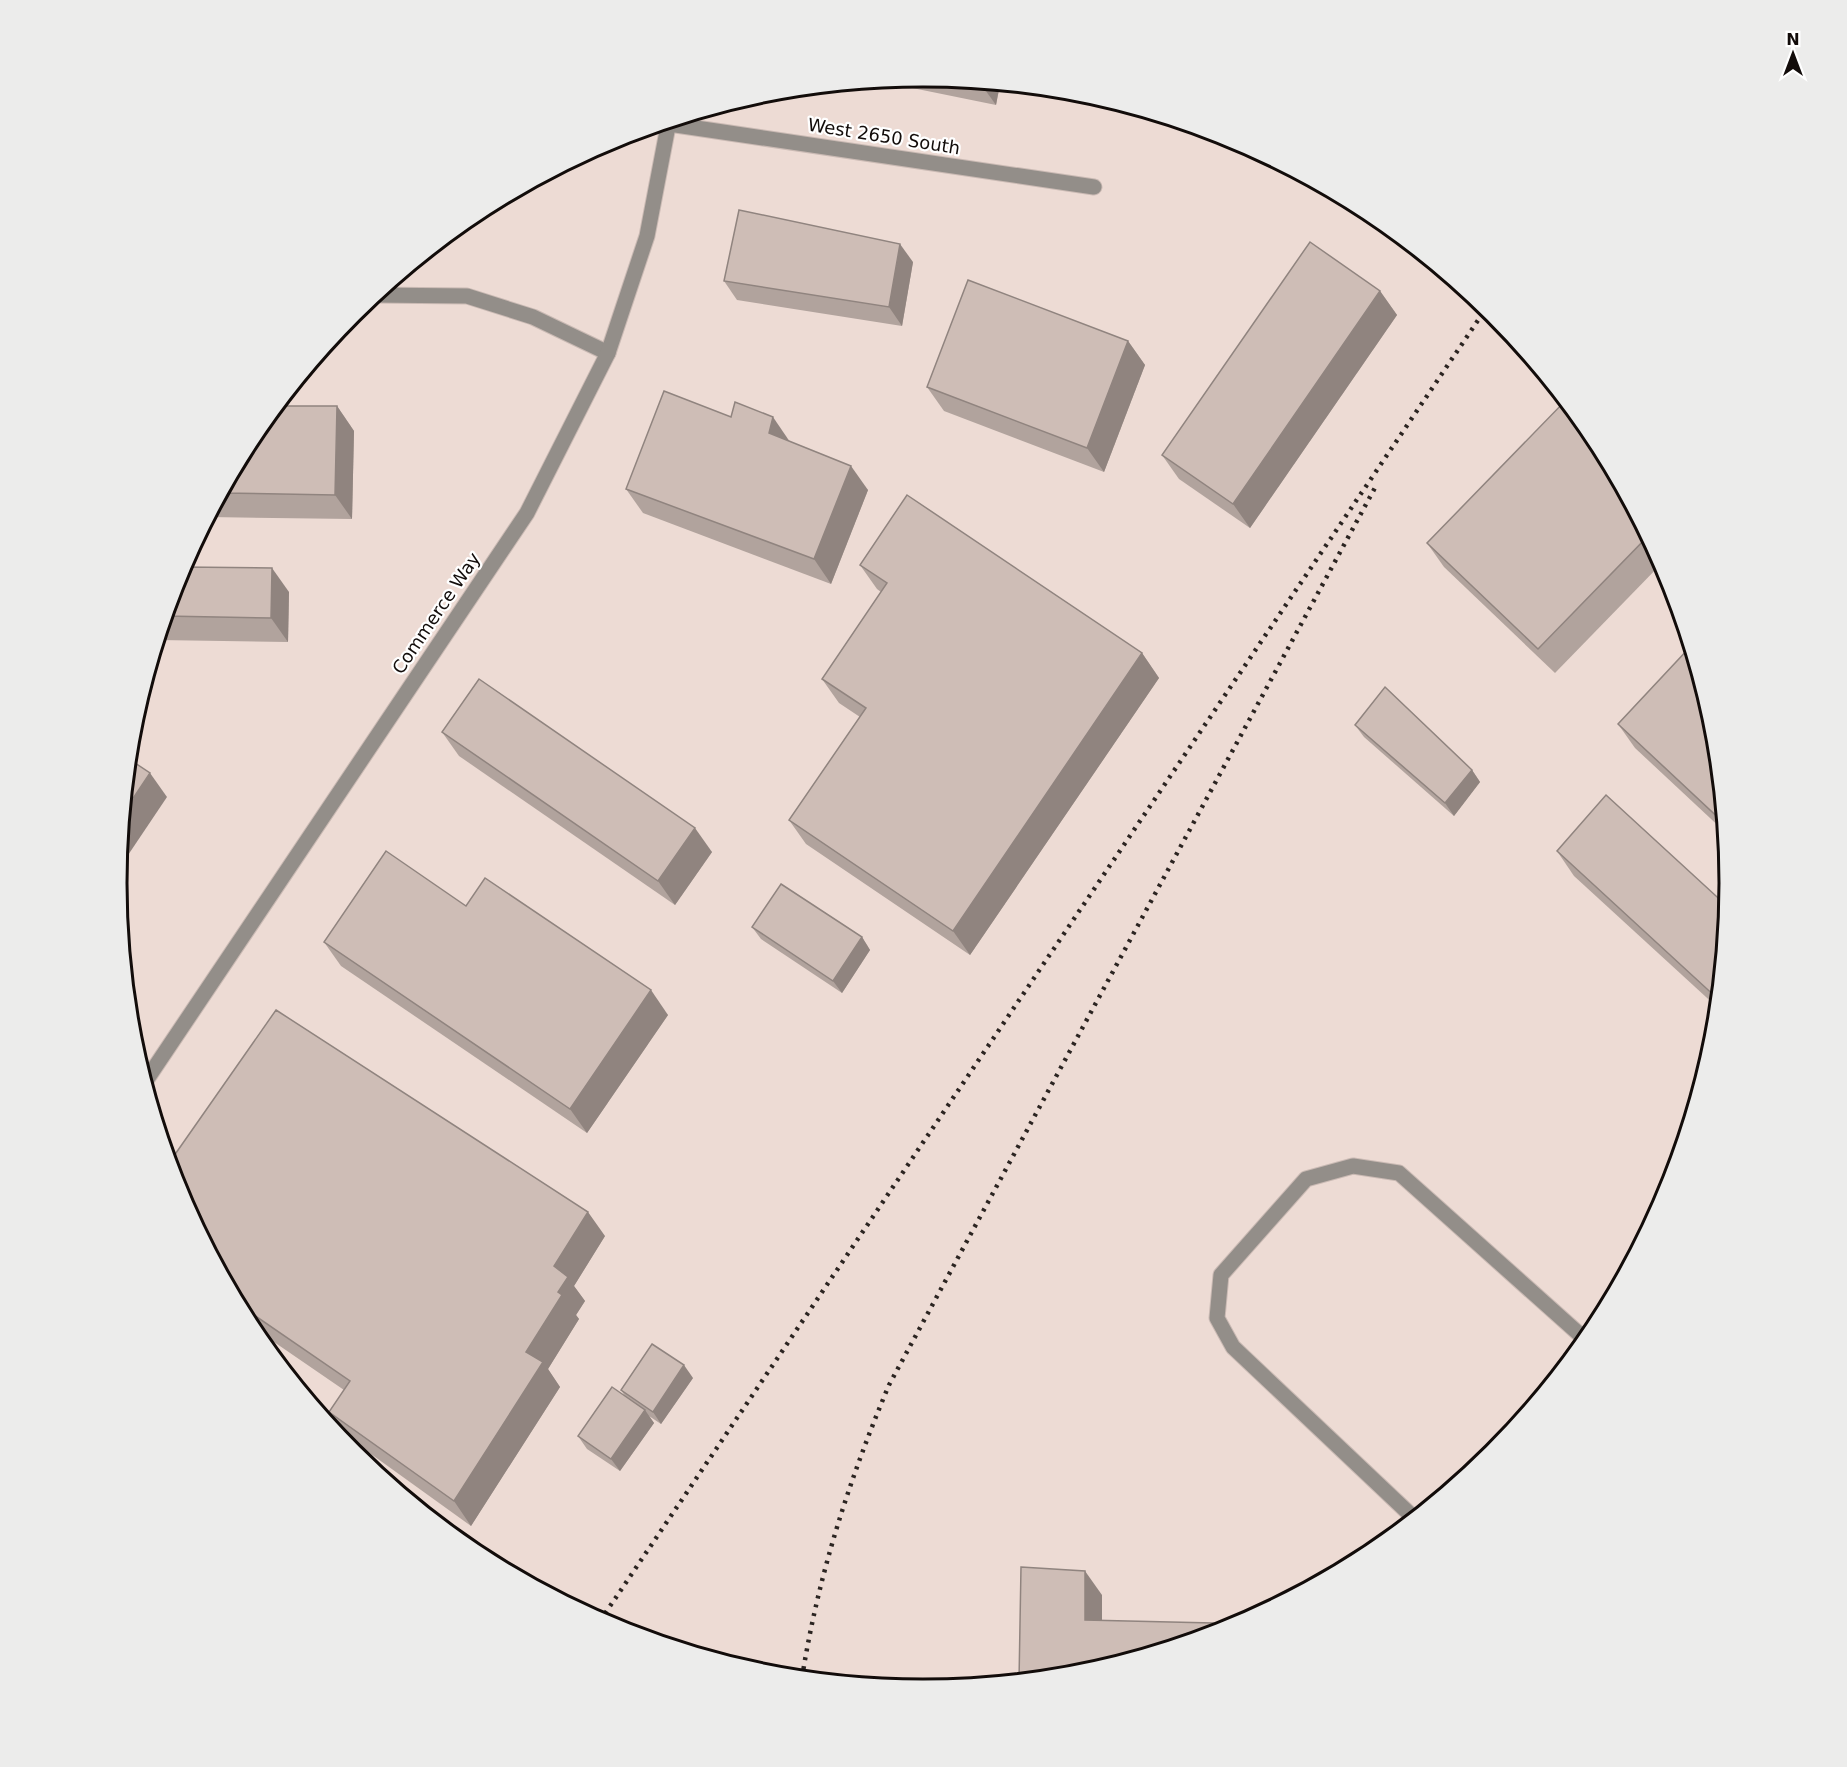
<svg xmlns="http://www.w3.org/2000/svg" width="1847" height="1767" font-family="'DejaVu Sans',sans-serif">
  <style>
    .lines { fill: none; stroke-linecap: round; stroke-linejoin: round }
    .lane-casing { stroke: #cabab4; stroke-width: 17 }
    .street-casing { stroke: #cabab4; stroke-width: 17 }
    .lane { stroke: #938e89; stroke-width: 15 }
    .street { stroke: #938e89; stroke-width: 15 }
    .rail { stroke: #2b2421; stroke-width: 4.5; stroke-dasharray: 3 6; stroke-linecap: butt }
    .wall { fill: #b1a39d }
    .shaded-wall { fill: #90847f }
    .building { fill: #cebdb6; stroke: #90847f; stroke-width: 1.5 }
    .labels { text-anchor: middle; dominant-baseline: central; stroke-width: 4.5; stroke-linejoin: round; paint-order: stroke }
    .street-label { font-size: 18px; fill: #120c0a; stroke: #fff }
    .rim { fill: none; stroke: #120c0a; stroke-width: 3 }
  </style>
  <rect width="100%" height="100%" fill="#eddbd4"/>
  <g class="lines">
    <defs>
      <g id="lane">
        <polyline points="1477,1468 1531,1409"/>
        <polyline points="1415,1519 1233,1347 1217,1318 1221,1275 1306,1179 1353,1166 1399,1173 1587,1341"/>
      </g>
      <g id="street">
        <polyline points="669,124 1094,187"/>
        <polyline points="374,295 467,296 533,317 608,353"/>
        <polyline points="145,1082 527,513 608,353 647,236 669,121"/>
      </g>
    </defs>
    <use href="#lane" class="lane-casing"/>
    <use href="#street" class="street-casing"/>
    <use href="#lane" class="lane"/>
    <use href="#street" class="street"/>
    <g class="rail">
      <polyline points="600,1621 1487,307"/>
      <path d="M802,1678C818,1576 849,1480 889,1385L1377,484"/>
    </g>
  </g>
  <g class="wall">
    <polygon points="924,76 1000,84 996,105 878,81"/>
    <polygon points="913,262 902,326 737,300 724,281"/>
    <polygon points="1380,291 1397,315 1250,528 1179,479 1162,455"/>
    <polygon points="1128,341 1145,365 1104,472 944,411 927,387"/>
    <polygon points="337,406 354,431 352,519 209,517 253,435"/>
    <polygon points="1595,435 1663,562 1555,673 1444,567 1427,543"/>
    <polygon points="789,441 868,490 831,584 643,513 626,489"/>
    <polygon points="860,565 1142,653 1159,678 970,955 806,844 789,820 860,717 839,703 822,679 881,592 877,589"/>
    <polygon points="178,574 289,592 288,642 158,640"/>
    <polygon points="1618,724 1715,726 1725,832 1635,748"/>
    <polygon points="1355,725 1472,770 1480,782 1454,816 1364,737"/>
    <polygon points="442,732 712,852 675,905 459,756"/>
    <polygon points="1557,851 1728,907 1718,1008 1574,876"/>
    <polygon points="466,906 668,1015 587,1133 341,966 324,942"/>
    <polygon points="752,927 862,937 870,950 842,993 761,939"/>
    <polygon points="178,1192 605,1236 574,1286 585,1301 576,1315 579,1319 548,1369 560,1387 471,1526 346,1436 329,1412 344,1390 248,1324"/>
    <polygon points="693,1378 661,1424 649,1416 654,1423 620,1471 587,1449 578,1436 625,1396 621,1390"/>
  </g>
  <g class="shaded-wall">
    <polygon points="984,82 1000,84 996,105 983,87"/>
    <polygon points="900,244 913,262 902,326 889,307"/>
    <polygon points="1380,291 1397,315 1250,528 1233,504"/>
    <polygon points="1128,341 1145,365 1104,472 1087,448"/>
    <polygon points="337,406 354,431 352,519 335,495"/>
    <polygon points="773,417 790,442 769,433"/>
    <polygon points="851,466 868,490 831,584 814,559"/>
    <polygon points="272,568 289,592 288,642 271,618"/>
    <polygon points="1142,653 1159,678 970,955 953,931"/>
    <polygon points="1472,770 1480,782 1454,816 1445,803"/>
    <polygon points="150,773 167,797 118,870 124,812"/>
    <polygon points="695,828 712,852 675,905 658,881"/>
    <polygon points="862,937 870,950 842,993 833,981"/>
    <polygon points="651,990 668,1015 587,1133 570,1109"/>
    <polygon points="588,1212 605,1236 574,1286 585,1301 576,1315 579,1319 548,1369 560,1387 471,1526 454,1501 526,1352 558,1292 554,1266"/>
    <polygon points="684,1365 693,1378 661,1424 653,1412"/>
    <polygon points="645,1410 654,1423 620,1471 611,1459"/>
    <polygon points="1085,1571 1102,1595 1102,1644 1085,1620"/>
    <polygon points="1213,1623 1220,1633 1212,1635"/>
  </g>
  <g class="building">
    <polygon points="944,78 984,82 983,87"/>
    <polygon points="739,210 900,244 889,307 724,281"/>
    <polygon points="1310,242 1380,291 1233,504 1162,455"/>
    <polygon points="968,280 1128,341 1087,448 927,387"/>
    <polygon points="664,391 731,417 735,402 773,417 769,433 851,466 814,559 626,489"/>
    <polygon points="1566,400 1595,435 1648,536 1538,649 1427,543"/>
    <polygon points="277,406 337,406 335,495 221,493 253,435"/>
    <polygon points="907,495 1142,653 953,931 789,820 866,708 822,679 887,583 860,565"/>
    <polygon points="182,567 272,568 271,618 165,616 178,574"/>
    <polygon points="1691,646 1715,726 1724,823 1618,724"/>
    <polygon points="479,679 695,828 658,881 442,732"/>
    <polygon points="1385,687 1472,770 1445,803 1355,725"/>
    <polygon points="129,759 150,773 124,812"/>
    <polygon points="1606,795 1728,907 1719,1000 1557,851"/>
    <polygon points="386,851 466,906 485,878 651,990 570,1109 324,942"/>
    <polygon points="781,884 862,937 833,981 752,927"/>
    <polygon points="276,1010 588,1212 554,1266 568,1277 558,1292 562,1295 526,1352 543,1362 454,1501 329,1412 350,1381 238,1304 178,1192 169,1163"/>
    <polygon points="652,1344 684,1365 653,1412 621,1390"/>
    <polygon points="612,1387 645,1410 611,1459 578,1436"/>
    <polygon points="1021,1567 1085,1571 1085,1620 1213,1623 1212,1635 1081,1675 1019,1681"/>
  </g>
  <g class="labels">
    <g class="street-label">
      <text transform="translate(884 136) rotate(9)">West 2650 South</text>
      <text transform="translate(436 613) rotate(-56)">Commerce Way</text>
    </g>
  </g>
  <path d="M0 0H1847V1767H0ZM127 883a796 796 0 1 1 1592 0a796 796 0 1 1-1592 0Z" fill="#ececeb" fill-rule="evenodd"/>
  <path class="rim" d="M127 883a796 796 0 1 1 1592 0a796 796 0 1 1-1592 0Z"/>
  <g transform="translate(1793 54)" stroke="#ffffff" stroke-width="4.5" paint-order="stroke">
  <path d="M0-4.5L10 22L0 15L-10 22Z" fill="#120c0a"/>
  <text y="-9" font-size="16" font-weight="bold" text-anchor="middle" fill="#120c0a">N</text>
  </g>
</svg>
